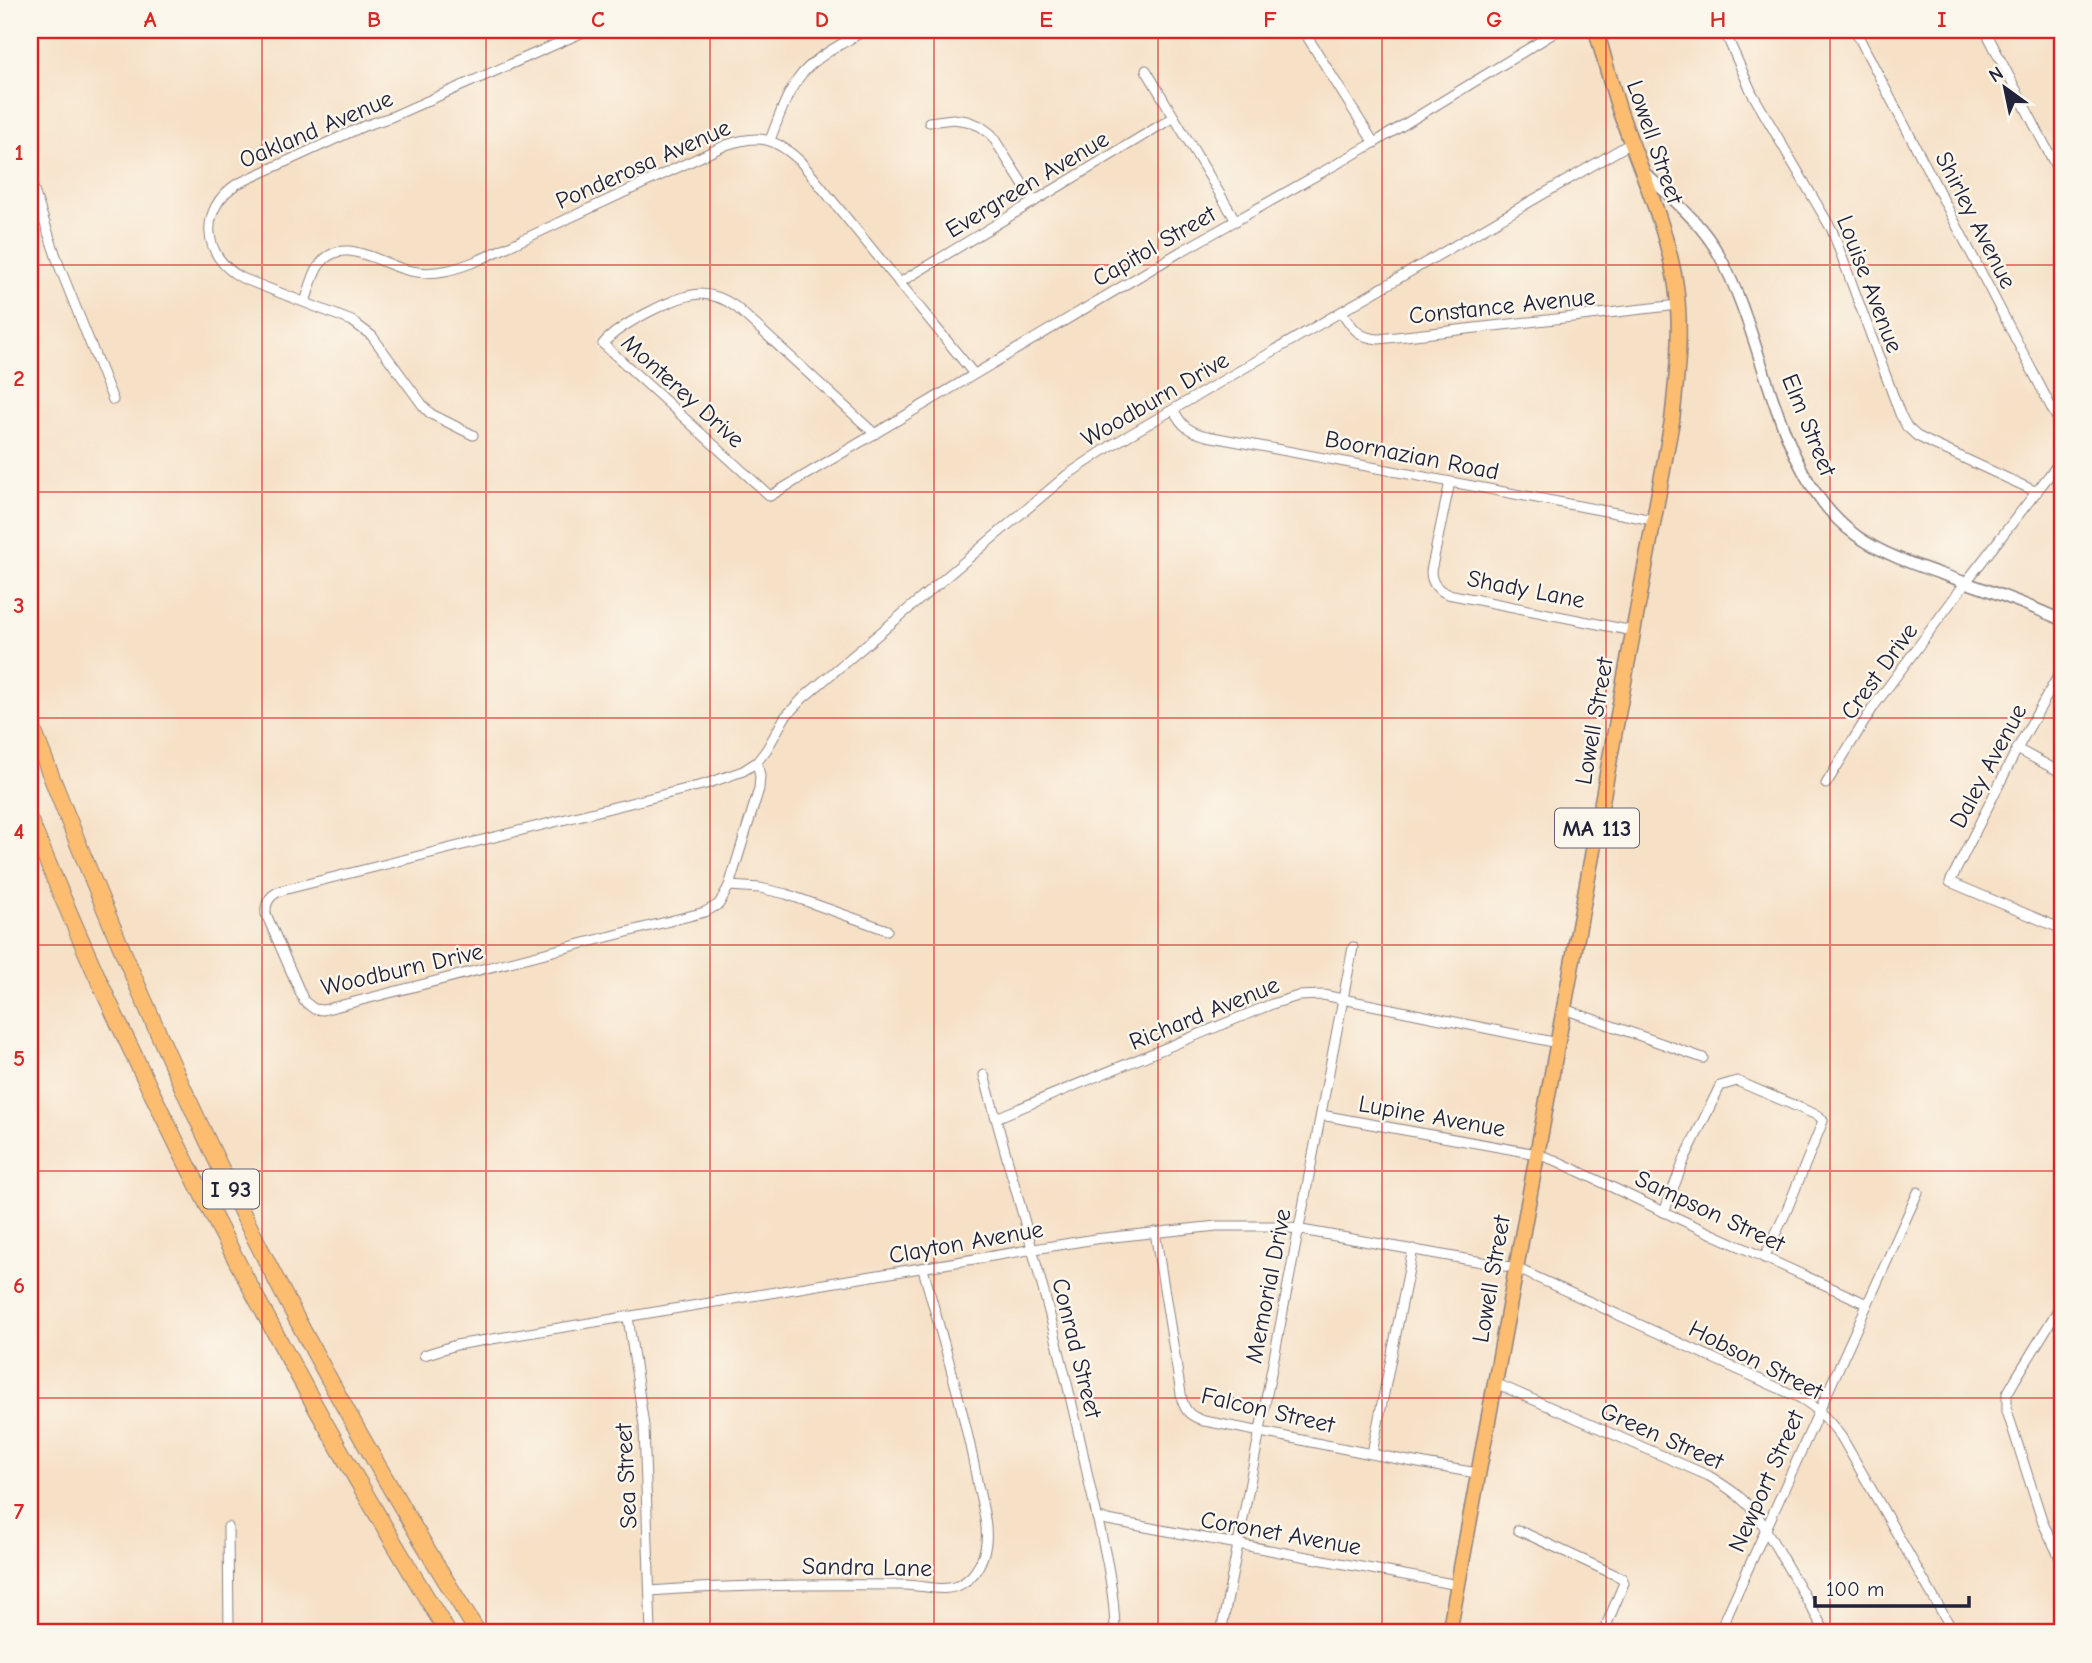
<svg xmlns="http://www.w3.org/2000/svg" width="2092" height="1663" viewBox="0 0 2092 1663" font-family="'Comic Neue',sans-serif">
  <rect width="100%" height="100%" fill="#fbf7ec"/>
  <filter id="ink" filterUnits="userSpaceOnUse"><feTurbulence type="fractalNoise" baseFrequency=".0143" numOctaves="2"/><feDisplacementMap in="SourceGraphic" scale="14" xChannelSelector="R" yChannelSelector="G"/><feConvolveMatrix kernelMatrix="1 2 1 2 8 2 1 2 1" color-interpolation-filters="sRGB"/></filter>
  <filter id="wash" filterUnits="userSpaceOnUse"><feTurbulence type="fractalNoise" baseFrequency=".00686" numOctaves="4" result="noise"/><feDisplacementMap in="SourceGraphic" scale="28" xChannelSelector="R" yChannelSelector="G"/><feGaussianBlur stdDeviation="1.57" result="paint"/><feColorMatrix in="noise" values="0 0 0 0 0 0 0 0 0 0 0 0 0 0 0 0 0 1.4 0 .05"/><feComposite in="paint" operator="in"/></filter>
  <g filter="url(#wash)">
    <rect width="100%" height="100%" fill="#f6e0c6"/>
  </g>
  <g filter="url(#ink)">
    <g fill="none" stroke-linecap="round" stroke-linejoin="round">
      <defs>
        <g id="minor">
          <polyline points="1303,30 1374,143"/>
          <polyline points="1724,30 1752,93 1832,230 1900,414 1907,427 1917,436 1933,444 2037,492"/>
          <polyline points="1855,30 2062,428"/>
          <polyline points="1985,30 2062,178"/>
          <polyline points="1146,70 1236,221"/>
          <polyline points="929,122 953,119 967,121 980,126 991,134 1034,202"/>
          <path d="M770 140C778 120 785 97 798 79 813 57 843 44 865 30"/>
          <polyline points="30,179 60,268 113,400"/>
          <polyline points="899,283 1174,117"/>
          <path d="M305 302C309 291 312 277 318 267 341 231 382 266 411 271 435 276 457 269 479 260L726 145C759 134 774 137 800 161L974 374"/>
          <path d="M1342 312C1352 328 1359 338 1379 339L1678 305"/>
          <path d="M1174 410C1181 426 1190 432 1207 436L1653 520"/>
          <path d="M875 434 736 307C725 299 713 294 700 294 676 295 617 326 603 344L770 496 1180 252 1374 143 1559 30"/>
          <path d="M473 435 431 414 424 407 372 336 352 321 242 278C202 257 198 209 237 184L364 126 391 117 588 30"/>
          <path d="M1450 482 1431 571C1431 583 1437 590 1448 594L1633 631"/>
          <polyline points="2062,669 2017,749 1950,882 2062,929"/>
          <polyline points="2017,749 2062,773"/>
          <path d="M757 762 760 776 759 789 729 886 719 904 705 912 323 1010 314 1009 304 1001 266 914C265 901 271 894 283 890L706 784 743 771 757 762 767 749 785 717 803 698 1067 475 1112 445 1631 143"/>
          <polyline points="1826,784 1874,706 1966,582 2062,459"/>
          <polyline points="729,886 760,888 786,894 887,930"/>
          <polyline points="1564,1009 1703,1058"/>
          <path d="M984 1075C1021 1210 1061 1344 1089 1482 1100 1531 1115 1583 1115 1633"/>
          <polyline points="1321,1115 1537,1154 1557,1161 1664,1212 1867,1304"/>
          <polyline points="996,1118 1272,1004 1298,996 1323,995 1558,1043"/>
          <polyline points="1664,1212 1685,1158 1720,1086 1737,1081 1819,1116 1823,1121 1786,1212 1764,1258"/>
          <path d="M1155 1232 1182 1400C1186 1413 1191 1416 1204 1421 1296 1438 1387 1459 1478 1473"/>
          <polyline points="2058,1310 2015,1380 2007,1394 2007,1411 2043,1523 2062,1562"/>
          <polyline points="628,1317 644,1426 651,1633"/>
          <path d="M424 1355 456 1345 1095 1239 1217 1226H1279L1516 1268 1800 1398C1818 1408 1830 1421 1842 1438L1954 1633"/>
          <path d="M1495 1383 1709 1476C1729 1488 1745 1499 1759 1518L1826 1633"/>
          <polyline points="1372,1453 1413,1249"/>
          <polyline points="1097,1518 1458,1585"/>
          <polyline points="228,1527 229,1633"/>
          <polyline points="1518,1530 1622,1578 1624,1583 1603,1633"/>
          <path d="M650 1591C735 1585 820 1584 905 1585 923 1585 947 1594 963 1583 976 1575 984 1559 986 1543 988 1525 982 1504 978 1486 965 1412 943 1341 923 1269"/>
          <polyline points="1221,1633 1353,947"/>
          <polyline points="1719,1633 1918,1192"/>
        </g>
        <path id="tertiary" d="M1645 173C1671 198 1701 222 1719 255 1766 338 1776 480 1857 536 1888 558 1928 569 1964 582 1997 593 2030 606 2062 620"/>
        <path id="primary" d="M1449 1633 1672 421C1677 376 1682 331 1676 286 1667 227 1640 169 1620 112 1611 85 1604 57 1596 30"/>
        <g id="motorway">
          <path d="M30 722C88 872 150 1021 219 1165 296 1326 384 1482 478 1633"/>
          <path d="M30 821C59 889 87 957 119 1024 217 1233 328 1437 448 1633"/>
        </g>
      </defs>
      <use href="#minor" stroke="#8c8180" stroke-width="11"/>
      <use href="#tertiary" stroke="#8c8180" stroke-width="13"/>
      <use href="#primary" stroke="#8c8180" stroke-width="17"/>
      <use href="#motorway" stroke="#8c8180" stroke-width="18"/>
      <use href="#minor" stroke="#fff" stroke-width="9"/>
      <use href="#tertiary" stroke="#fff" stroke-width="10"/>
      <use href="#primary" stroke="#fcbd6f" stroke-width="14"/>
      <use href="#motorway" stroke="#fcbd6f" stroke-width="16"/>
    </g>
  </g>
  <path fill="none" stroke="#d62828" stroke-width="2" stroke-opacity="0.55" d="M262 30V1633M486 30V1633M710 30V1633M934 30V1633M1158 30V1633M1382 30V1633M1606 30V1633M1830 30V1633M30 265H2062M30 492H2062M30 718H2062M30 945H2062M30 1171H2062M30 1398H2062"/>
  <g text-anchor="middle" stroke-width="5" stroke-linejoin="round" paint-order="stroke">
    <g fill="#fbf7ec" stroke="#636270" stroke-width="2">
      <rect x="1555" y="808.5" width="84" height="39" rx="5"/>
      <rect x="203" y="1169.5" width="56" height="39" rx="5"/>
    </g>
    <g font-size="23" font-weight="bold" fill="#22223b">
      <text x="1597" y="836">MA 113</text>
      <text x="231" y="1197">I 93</text>
    </g>
    <g font-size="24" fill="#22223b" stroke="#fbf7ec">
      <text transform="translate(316 129) rotate(-23)" y="8">Oakland Avenue</text>
      <text transform="translate(1655 142) rotate(71)" y="8">Lowell Street</text>
      <text transform="translate(643 164) rotate(-24)" y="8">Ponderosa Avenue</text>
      <text transform="translate(1027 184) rotate(-31)" y="8">Evergreen Avenue</text>
      <text transform="translate(1976 220) rotate(63)" y="8">Shirley Avenue</text>
      <text transform="translate(1154 246) rotate(-30)" y="8">Capitol Street</text>
      <text transform="translate(1870 284) rotate(69)" y="8">Louise Avenue</text>
      <text transform="translate(1502 306) rotate(-6)" y="8">Constance Avenue</text>
      <text transform="translate(683 391) rotate(42)" y="8">Monterey Drive</text>
      <text transform="translate(1155 399) rotate(-30)" y="8">Woodburn Drive</text>
      <text transform="translate(1809 425) rotate(68)" y="8">Elm Street</text>
      <text transform="translate(1412 455) rotate(11)" y="8">Boornazian Road</text>
      <text transform="translate(1526 589) rotate(11)" y="8">Shady Lane</text>
      <text transform="translate(1879 671) rotate(-54)" y="8">Crest Drive</text>
      <text transform="translate(1594 721) rotate(-80)" y="8">Lowell Street</text>
      <text transform="translate(1988 766) rotate(-62)" y="8">Daley Avenue</text>
      <text transform="translate(402 969) rotate(-13)" y="8">Woodburn Drive</text>
      <text transform="translate(1204 1013) rotate(-22)" y="8">Richard Avenue</text>
      <text transform="translate(1432 1116) rotate(10)" y="8">Lupine Avenue</text>
      <text transform="translate(1710 1211) rotate(25)" y="8">Sampson Street</text>
      <text transform="translate(966 1242) rotate(-10)" y="8">Clayton Avenue</text>
      <text transform="translate(1491 1279) rotate(-80)" y="8">Lowell Street</text>
      <text transform="translate(1268 1286) rotate(-79)" y="8">Memorial Drive</text>
      <text transform="translate(1077 1348) rotate(76)" y="8">Conrad Street</text>
      <text transform="translate(1756 1360) rotate(27)" y="8">Hobson Street</text>
      <text transform="translate(1268 1410) rotate(13)" y="8">Falcon Street</text>
      <text transform="translate(1662 1436) rotate(24)" y="8">Green Street</text>
      <text transform="translate(626 1476) rotate(-93)" y="8">Sea Street</text>
      <text transform="translate(1766 1481) rotate(-66)" y="8">Newport Street</text>
      <text transform="translate(1281 1533) rotate(10)" y="8">Coronet Avenue</text>
      <text transform="translate(867 1567) rotate(1)" y="8">Sandra Lane</text>
    </g>
  </g>
  <rect width="2092" height="1663" fill="none" stroke="#fbf7ec" stroke-width="77"/>
  <g transform="translate(2005 88) rotate(327)" stroke="#fbf7ec" stroke-width="5" paint-order="stroke">
  <path d="M0-5L12 26L0 18L-12 26Z" fill="#22223b"/>
  <text y="-10" font-size="19" font-weight="bold" text-anchor="middle" fill="#22223b">N</text>
  </g>
  <path d="M1815 1596v10h154v-10" fill="none" stroke="#22223b" stroke-width="3.5"/>
  <text x="1826" y="1596" font-size="21" fill="#22223b" stroke="#fbf7ec" stroke-width="5" paint-order="stroke">100 m</text>
  <rect x="38" y="38" width="2016" height="1586" fill="none" stroke="#d62828" stroke-width="2.5"/>
  <g font-size="23" text-anchor="middle" font-weight="bold" fill="#d62828">
    <text x="150" y="27">A</text>
    <text x="374" y="27">B</text>
    <text x="598" y="27">C</text>
    <text x="822" y="27">D</text>
    <text x="1046" y="27">E</text>
    <text x="1270" y="27">F</text>
    <text x="1494" y="27">G</text>
    <text x="1718" y="27">H</text>
    <text x="1942" y="27">I</text>
    <text x="19" y="160">1</text>
    <text x="19" y="386">2</text>
    <text x="19" y="613">3</text>
    <text x="19" y="839">4</text>
    <text x="19" y="1066">5</text>
    <text x="19" y="1293">6</text>
    <text x="19" y="1519">7</text>
  </g>
</svg>
